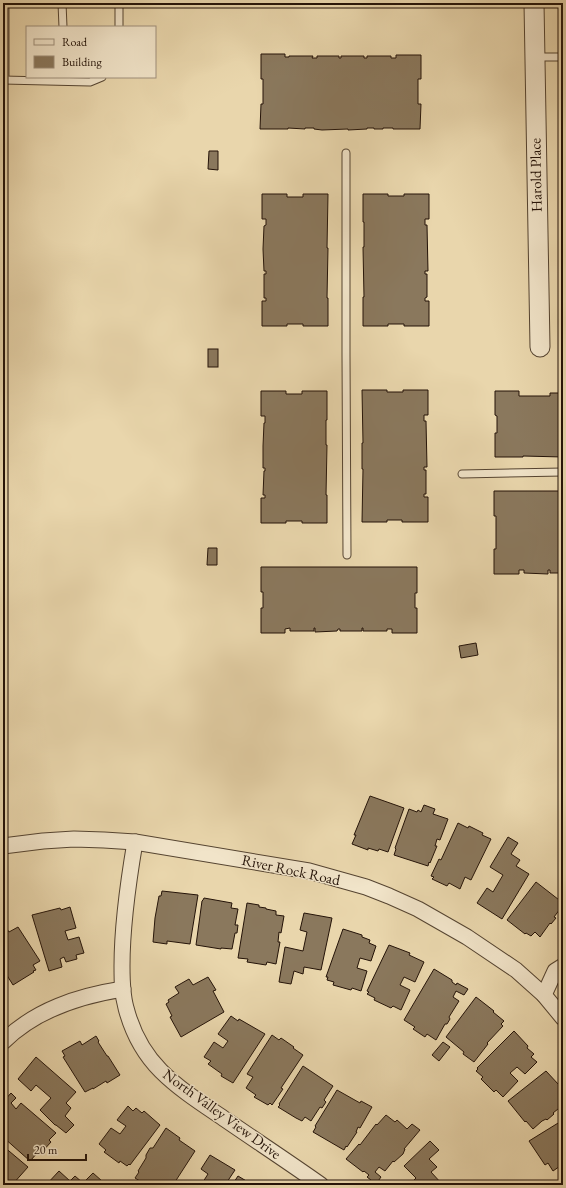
<svg xmlns="http://www.w3.org/2000/svg" width="566" height="1188" viewBox="0 0 566 1188" font-family="'EB Garamond',serif">
  <rect width="100%" height="100%" fill="#e9d6ac"/>
  <filter id="stains"><feTurbulence type="fractalNoise" baseFrequency=".005" numOctaves="4"/><feColorMatrix values="0 0 0 0 .2 0 0 0 0 .09 0 0 0 0 .02 0 0 0 .5 -.17"/></filter>
  <radialGradient id="worn" r=".72"><stop offset=".6" stop-color="#630" stop-opacity="0"/><stop offset="1" stop-color="#630" stop-opacity=".3"/></radialGradient>
  <g fill="#8a785d" stroke="#241308">
    <polygon points="261,54 285,54 285,57 289,57 289,56 313,56 312,58 317,58 317,56 339,56 339,58 341,58 341,56 364,56 364,58 367,58 367,56 391,56 391,58 396,58 396,55 421,55 421,79 418,79 418,104 421,104 420,129 393,129 393,128 383,128 383,129 374,129 374,128 367,128 367,129 348,130 348,129 322,130 314,129 314,128 305,128 305,129 288,128 288,129 260,129 261,104 263,104 263,79 261,79"/>
    <polygon points="209,151 218,151 218,170 208,169"/>
    <polygon points="262,194 287,194 287,197 303,197 303,194 328,194 327,248 328,248 327,298 328,298 328,326 303,326 303,324 287,324 287,326 262,326 262,301 266,301 266,298 264,298 264,274 266,274 266,271 264,271 263,249 264,226 266,225 266,219 262,219"/>
    <polygon points="363,194 388,194 388,196 404,196 404,194 429,194 429,219 425,219 425,225 427,225 428,271 425,271 425,274 427,274 427,297 425,298 425,301 429,301 429,326 404,326 404,324 388,324 388,326 363,326 363,297 364,297 363,247 364,247 364,222 363,222"/>
    <rect x="208" y="349" width="10" height="18"/>
    <polygon points="362,390 387,390 387,392 403,392 403,390 428,390 428,415 424,415 424,421 426,421 427,467 424,467 424,470 426,470 426,494 424,494 424,497 428,497 428,522 402,522 402,520 387,520 387,522 362,522 363,469 362,469 362,443 363,443"/>
    <polygon points="261,391 286,391 286,394 302,394 302,391 327,391 327,420 326,420 326,445 327,445 326,495 327,495 327,523 302,523 302,521 286,521 286,523 261,523 261,498 265,498 265,495 263,495 264,471 265,471 265,468 263,468 263,446 264,423 265,423 265,416 261,416"/>
    <polygon points="495,391 519,391 519,396 550,396 550,393 563,393 563,457 523,456 523,457 495,457 495,433 497,433 497,416 495,415"/>
    <polygon points="494,491 563,491 563,573 550,573 550,570 548,570 548,574 524,573 524,570 519,570 519,574 494,574 494,549 496,549 496,516 494,516"/>
    <polygon points="208,548 217,548 217,565 207,565"/>
    <polygon points="261,567 417,567 417,593 415,593 415,608 417,608 417,633 392,633 392,629 387,629 387,631 363,631 363,628 362,628 362,631 340,631 340,629 338,629 337,631 315,632 315,628 314,628 314,631 290,631 290,628 285,629 285,633 261,633 261,608 263,608 263,592 261,592"/>
    <polygon points="476,643 478,655 461,658 459,646"/>
    <polygon points="370,796 404,808 388,852 379,849 378,851 368,848 368,850 352,844 356,835 354,835"/>
    <polygon points="424,805 435,809 433,814 448,819 440,840 437,839 435,846 437,846 430,863 429,862 428,866 394,855 396,849 395,848 409,809 417,812 418,810 421,812"/>
    <polygon points="458,823 468,828 469,826 483,833 482,835 491,839 471,880 465,877 460,889 449,883 447,886 432,879 434,877 431,876 439,859 441,860"/>
    <polygon points="508,837 518,843 511,854 520,860 516,866 529,874 502,919 477,903 487,888 493,892 503,875 490,867"/>
    <polygon points="536,882 563,903 563,905 554,917 556,918 551,924 550,923 540,937 535,932 531,936 526,933 525,934 507,920"/>
    <polygon points="162,891 198,895 190,944 167,941 167,944 153,942 155,918 159,896 161,896"/>
    <polygon points="204,898 232,903 231,908 238,909 235,925 238,925 237,933 235,933 232,949 221,948 221,949 196,945 202,901 203,900"/>
    <polygon points="247,903 259,905 259,907 266,908 266,909 276,911 276,915 284,916 281,933 279,932 278,942 280,942 276,964 267,962 266,965 247,962 248,959 238,958"/>
    <polygon points="70,907 76,928 65,931 68,940 79,937 84,953 76,955 77,959 66,962 64,957 60,959 62,967 49,971 32,915 60,908 61,910"/>
    <polygon points="304,913 332,918 321,970 304,967 303,974 294,971 291,984 279,982 285,947 303,951 307,932 300,930"/>
    <polygon points="3,923 9,932 18,927 40,961 33,965 36,970 33,971 34,972 13,985 3,969"/>
    <polygon points="343,929 362,935 362,937 370,940 369,943 376,946 371,961 360,958 357,968 367,971 361,991 352,988 351,990 333,985 334,982 327,980 328,977 326,977"/>
    <polygon points="389,945 410,953 409,955 424,962 415,982 404,977 400,985 410,990 401,1010 393,1006 391,1008 374,1000 375,998 367,994 369,992 367,991"/>
    <polygon points="434,969 452,980 452,982 456,985 457,983 468,989 464,995 456,991 453,997 459,1001 449,1017 450,1019 447,1024 445,1024 436,1040 427,1034 425,1037 413,1029 415,1027 404,1020"/>
    <polygon points="208,977 216,990 213,991 224,1012 181,1037 170,1017 172,1016 166,1004 169,1002 168,1000 179,993 175,987 189,979 193,985"/>
    <polygon points="476,997 494,1011 493,1012 504,1021 501,1024 503,1026 487,1043 488,1044 474,1062 463,1054 464,1052 446,1037"/>
    <polygon points="231,1016 238,1021 239,1019 265,1034 233,1083 221,1076 222,1074 208,1064 211,1061 204,1057 214,1042 223,1048 228,1041 218,1034"/>
    <polygon points="514,1031 528,1046 527,1048 534,1054 531,1057 537,1062 525,1074 517,1067 510,1073 518,1081 503,1097 496,1090 494,1092 481,1079 483,1077 476,1071 478,1069 477,1068"/>
    <polygon points="272,1035 279,1040 281,1038 294,1047 293,1048 303,1055 281,1088 283,1089 272,1105 270,1103 268,1105 254,1097 256,1095 246,1088 253,1077 247,1074"/>
    <polygon points="96,1036 99,1041 98,1042 107,1056 108,1056 120,1075 107,1083 106,1081 93,1089 93,1088 85,1092 63,1057 65,1056 62,1051 80,1041 82,1045"/>
    <polygon points="443,1042 450,1047 439,1061 432,1055"/>
    <polygon points="36,1057 76,1092 66,1103 71,1108 65,1116 74,1125 66,1133 56,1125 55,1125 40,1110 51,1098 36,1085 31,1091 18,1079"/>
    <polygon points="303,1066 333,1086 324,1100 326,1102 322,1108 320,1107 311,1121 305,1117 302,1121 296,1118 278,1107 280,1105 279,1104"/>
    <polygon points="546,1071 559,1085 561,1084 563,1085 563,1105 553,1113 554,1114 547,1120 546,1119 542,1121 533,1129 526,1121 525,1122 508,1101"/>
    <polygon points="337,1090 360,1103 361,1101 372,1107 360,1128 358,1127 356,1132 357,1132 347,1147 346,1146 344,1150 313,1132 316,1127 315,1126"/>
    <polygon points="11,1093 16,1098 11,1103 16,1109 21,1103 56,1133 49,1140 51,1142 41,1153 39,1151 30,1161 3,1137 3,1105 5,1103 3,1102"/>
    <polygon points="128,1106 133,1111 136,1108 142,1113 144,1111 160,1125 130,1165 129,1164 127,1166 120,1161 119,1163 104,1152 106,1150 99,1144 111,1128 120,1134 126,1126 117,1120"/>
    <polygon points="386,1115 395,1122 397,1120 407,1129 412,1124 420,1130 404,1149 405,1149 403,1154 394,1162 393,1161 385,1171 379,1167 375,1172 381,1177 376,1184 367,1177 369,1175 364,1171 363,1172 346,1159 359,1144 360,1145 376,1124 377,1125"/>
    <polygon points="563,1120 563,1164 553,1171 548,1163 545,1165 529,1141"/>
    <polygon points="166,1128 180,1138 179,1140 195,1151 173,1185 146,1185 135,1178 139,1172 138,1171 146,1158 146,1155 150,1148 153,1148"/>
    <polygon points="430,1141 439,1150 429,1159 437,1167 431,1172 442,1184 441,1185 409,1185 416,1178 404,1166"/>
    <polygon points="3,1146 28,1167 12,1185 3,1185"/>
    <polygon points="210,1155 235,1170 225,1185 201,1185 208,1174 201,1169"/>
    <polygon points="59,1171 70,1181 75,1176 83,1183 93,1173 102,1181 98,1185 46,1185"/>
    <polygon points="238,1176 253,1185 232,1185"/>
  </g>
  <g fill="none" stroke-linecap="round" stroke-linejoin="round">
    <defs>
      <g id="service">
        <polyline points="5,3 5,80"/>
        <polyline points="62,3 63,27"/>
        <polyline points="119,27 119,3"/>
        <polyline points="535,57 563,57"/>
        <polyline points="3,80 90,82 102,77"/>
        <polyline points="346,153 346,355 347,555"/>
        <polyline points="462,474 563,472"/>
      </g>
      <g id="minor">
        <path d="M135 842C128 883 122 924 122 966 122 980 122 994 126 1008 132 1031 144 1054 161 1071 180 1090 204 1105 226 1120 258 1142 290 1163 321 1185"/>
        <polyline points="3,846 43,841 74,839 104,840 135,842 309,871 366,887 389,896 418,909 467,937 516,970 544,995 563,1018"/>
        <polyline points="544,995 555,971 563,966"/>
        <path d="M3 1042C35 1010 78 996 123 989"/>
      </g>
      <polyline id="tertiary" points="534,3 540,347"/>
    </defs>
    <use href="#service" stroke="#554431" stroke-width="9"/>
    <use href="#minor" stroke="#554431" stroke-width="17"/>
    <use href="#tertiary" stroke="#554431" stroke-width="21"/>
    <use href="#service" stroke="#f1e4c9" stroke-width="7"/>
    <use href="#minor" stroke="#f1e4c9" stroke-width="15"/>
    <use href="#tertiary" stroke="#f1e4c9" stroke-width="19"/>
  </g>
  <g text-anchor="middle" stroke-width="3" stroke-linejoin="round" paint-order="stroke">
    <g font-size="15" fill="#241308" stroke="#f1e4c9">
      <text transform="translate(536 175) rotate(-91)" y="5">Harold Place</text>
      <text transform="translate(291 870) rotate(12)" y="5">River Rock Road</text>
      <text transform="translate(222 1114) rotate(36)" y="5">North Valley View Drive</text>
    </g>
  </g>
  <rect width="566" height="1188" fill="none" stroke="#e9d6ac" stroke-width="16"/>
  <rect x="4" y="4" width="558" height="1180" fill="none" stroke="#241308" stroke-width="2"/>
  <rect x="8" y="8" width="550" height="1172" fill="none" stroke="#241308"/>
  <rect x="26" y="26" width="130" height="52" fill="#f1e4c9" stroke="#9f907c"/>
  <rect x="34" y="39" width="20" height="6" fill="#f1e4c9" stroke="#9f907c"/>
  <text x="62" y="46" font-size="12" fill="#241308">Road</text>
  <rect x="34" y="56" width="20" height="12" fill="#8a785d" stroke="#9f907c"/>
  <text x="62" y="66" font-size="12" fill="#241308">Building</text>
  <path d="M28 1154v6h58v-6" fill="none" stroke="#241308" stroke-width="2"/>
  <text x="34" y="1154" font-size="12" fill="#241308" stroke="#f1e4c9" stroke-width="3" paint-order="stroke">20 m</text>
  <rect width="100%" height="100%" filter="url(#stains)"/>
  <rect width="100%" height="100%" fill="url(#worn)"/>
</svg>
